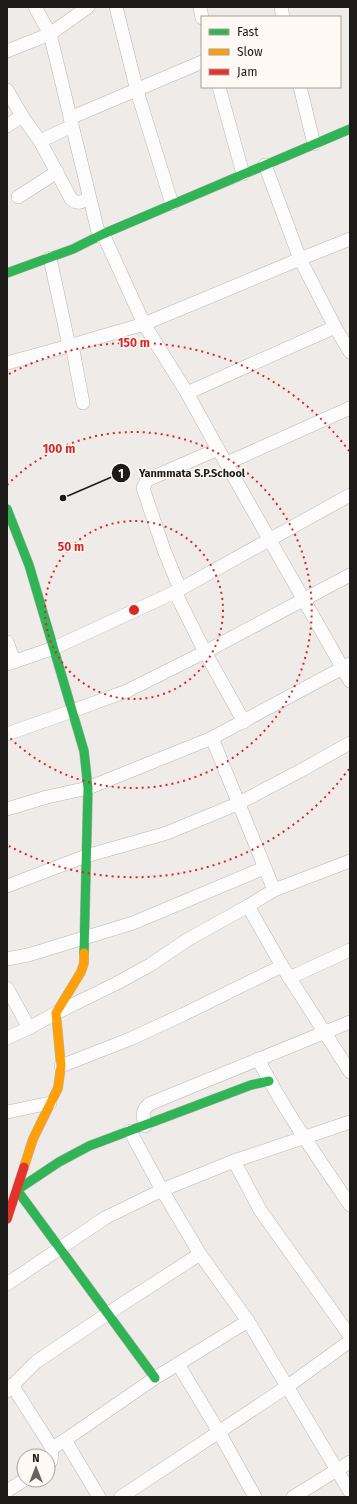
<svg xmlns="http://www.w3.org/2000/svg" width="357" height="1504" viewBox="0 0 357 1504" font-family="'Fira Sans',sans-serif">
  <rect width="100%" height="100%" fill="#eeebe9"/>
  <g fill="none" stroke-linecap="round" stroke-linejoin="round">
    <defs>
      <g id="street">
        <polyline points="35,7 50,34 88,7"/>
        <polyline points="116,7 137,91 172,204"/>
        <polyline points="200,7 202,18"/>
        <polyline points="281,7 283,17"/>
        <polyline points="7,51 50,34 99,236"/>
        <polyline points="219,87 243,174"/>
        <polyline points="300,87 314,144"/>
        <path d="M7 90 22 116 40 141 71 199C78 205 82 202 89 197"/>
        <polyline points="70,118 202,62"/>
        <polyline points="7,126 22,116"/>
        <polyline points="40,141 72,126"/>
        <polyline points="18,197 57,172"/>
        <polyline points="103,234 144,324 300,259 265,165"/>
        <polyline points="50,258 69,346 144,324 187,393 218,449 147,480 143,488 164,550 180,589"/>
        <polyline points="335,327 350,352"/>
        <polyline points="72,345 83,403"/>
        <polyline points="7,363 69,346"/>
        <polyline points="187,393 335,327 300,259 350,239"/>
        <polyline points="218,449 350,681"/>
        <polyline points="227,463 350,408"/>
        <polyline points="175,592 205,652 244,722"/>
        <polyline points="7,642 14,661"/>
        <polyline points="7,664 54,648 175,592 350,495"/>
        <polyline points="7,734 72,711 127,691 205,652 350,575"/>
        <polyline points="212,738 274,890"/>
        <polyline points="7,809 47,797 88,788 212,738 350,664"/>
        <polyline points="7,886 86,856 167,833 237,804 300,771 350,743"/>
        <polyline points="248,906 282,966 350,1072"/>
        <polyline points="7,959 28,955 133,923 264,868"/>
        <polyline points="289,978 350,950"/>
        <polyline points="7,988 29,1028"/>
        <polyline points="7,1038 29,1028 56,1013 117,983 150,965 187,940 248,906 274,890 350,861"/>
        <path d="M258 1059C284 1110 317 1157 350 1205"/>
        <polyline points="61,1066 130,1039 182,1015 282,966"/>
        <polyline points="7,1112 50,1103"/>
        <path d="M145 1126C143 1116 141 1112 149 1104L350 1022"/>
        <polyline points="130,1131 162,1190 200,1254 248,1321 350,1492"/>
        <polyline points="234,1161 260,1210 350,1336"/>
        <polyline points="7,1284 105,1218 162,1190 234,1161 350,1122"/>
        <polyline points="178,1364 219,1432 255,1497"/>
        <polyline points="12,1385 52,1448 51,1461 48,1464"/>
        <polyline points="7,1391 36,1362 107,1314 200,1254"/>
        <polyline points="65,1440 99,1497"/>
        <polyline points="52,1448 65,1440 155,1378 248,1321"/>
        <polyline points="7,1491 24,1480"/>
        <polyline points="121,1497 288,1386 350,1341"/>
        <polyline points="293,1497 350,1462"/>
      </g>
      <g id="fast">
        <polyline points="7,273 73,249 103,234 350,129"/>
        <polyline points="7,509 29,565 84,751 88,788 84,953"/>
        <polyline points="155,1378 17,1190 59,1162 89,1146 251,1085 269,1081"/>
      </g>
      <polyline id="slow" points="24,1167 33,1139 58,1088 61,1066 56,1013 81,972 84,963 84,953"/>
      <polyline id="jam" points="7,1219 24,1167"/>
    </defs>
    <use href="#street" stroke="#bbb8b6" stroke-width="14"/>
    <use href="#fast" stroke="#bbb8b6" stroke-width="10"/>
    <use href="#slow" stroke="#bbb8b6" stroke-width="10"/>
    <use href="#jam" stroke="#bbb8b6" stroke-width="10"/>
    <use href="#street" stroke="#fcfcfc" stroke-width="13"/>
    <use href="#fast" stroke="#30b455" stroke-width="9"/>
    <use href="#slow" stroke="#ff9f0a" stroke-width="9"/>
    <use href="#jam" stroke="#e5322d" stroke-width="9"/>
  </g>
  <g fill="none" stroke="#d62828" stroke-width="2" stroke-dasharray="2 4">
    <circle cx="134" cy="610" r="89"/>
    <path d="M7 485A178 178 0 1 1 7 735"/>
    <path d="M349 769A267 267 0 0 1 9 846M9 374A267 267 0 0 1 349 451"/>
  </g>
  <circle cx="134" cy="610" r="6" fill="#d62828" stroke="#fef9f4" stroke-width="2"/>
  <g font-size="12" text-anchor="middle" font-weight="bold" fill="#d62828" stroke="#fef9f4" stroke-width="3" stroke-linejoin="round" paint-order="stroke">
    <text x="134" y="347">150 m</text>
    <text x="59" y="453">100 m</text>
    <text x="71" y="551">50 m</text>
  </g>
  <path fill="none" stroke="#1d1b19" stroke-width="1.5" d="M63 498L121 473"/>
  <g fill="#1d1b19" stroke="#fef9f4" stroke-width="1.5">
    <circle cx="63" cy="498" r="4"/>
    <circle cx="121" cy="473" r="10"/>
  </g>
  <g font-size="12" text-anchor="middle" font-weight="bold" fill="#fff">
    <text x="121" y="478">1</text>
  </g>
  <g font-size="11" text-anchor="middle" font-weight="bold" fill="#1d1b19" stroke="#fef9f4" stroke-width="3" stroke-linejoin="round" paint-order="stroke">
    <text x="192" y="477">Yanmmata S.P.School</text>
  </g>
  <rect width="357" height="1504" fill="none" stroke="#1d1b19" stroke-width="16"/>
  <rect x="201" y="16" width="140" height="72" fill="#fef9f4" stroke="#a4a09c"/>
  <rect x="209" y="29" width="20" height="6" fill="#30b455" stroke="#a4a09c"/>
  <text x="237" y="36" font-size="12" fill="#1d1b19">Fast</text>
  <rect x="209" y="49" width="20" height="6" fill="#ff9f0a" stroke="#a4a09c"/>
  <text x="237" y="56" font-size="12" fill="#1d1b19">Slow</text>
  <rect x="209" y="69" width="20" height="6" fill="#e5322d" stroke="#a4a09c"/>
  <text x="237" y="76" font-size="12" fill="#1d1b19">Jam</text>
  <g transform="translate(36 1468)"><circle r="19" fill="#fef9f4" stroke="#a4a09c"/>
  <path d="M0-3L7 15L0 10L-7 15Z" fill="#666462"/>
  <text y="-6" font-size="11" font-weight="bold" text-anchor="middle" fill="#1d1b19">N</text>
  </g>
</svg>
